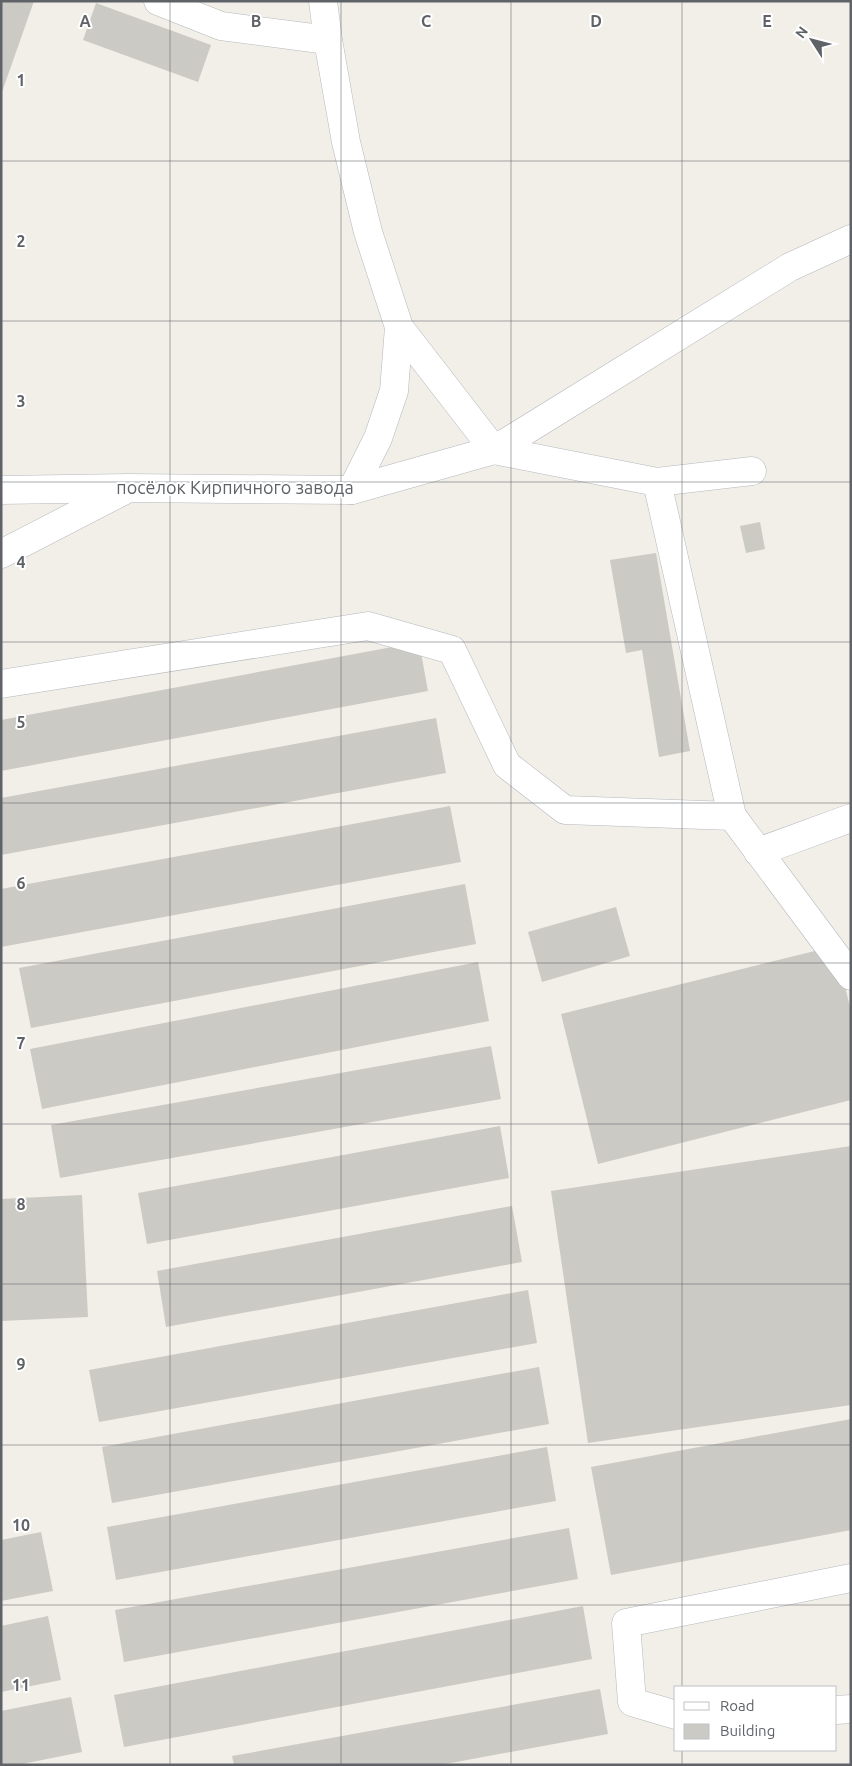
<svg xmlns="http://www.w3.org/2000/svg" width="852" height="1766" viewBox="0 0 852 1766" font-family="Ubuntu,sans-serif">
  <rect width="100%" height="100%" fill="#f1efe8"/>
  <g fill="#cccac5">
    <polygon points="1,1 34,1 2,92 1,92"/>
    <polygon points="96,3 211,45 198,82 83,40"/>
    <polygon points="760,522 765,549 746,553 740,526"/>
    <polygon points="656,553 690,751 659,757 642,650 626,653 610,560"/>
    <polygon points="419,642 428,691 1,771 1,720"/>
    <polygon points="436,718 446,773 1,855 1,798"/>
    <polygon points="450,806 461,862 1,947 1,889"/>
    <polygon points="465,884 476,944 31,1028 19,968"/>
    <polygon points="616,907 630,956 542,982 528,932"/>
    <polygon points="835,946 851,1011 851,1100 598,1164 561,1014"/>
    <polygon points="478,962 489,1021 42,1109 30,1049"/>
    <polygon points="491,1046 501,1099 60,1178 51,1125"/>
    <polygon points="500,1126 509,1178 147,1244 138,1193"/>
    <polygon points="851,1146 851,1405 588,1443 551,1191"/>
    <polygon points="82,1195 88,1317 1,1321 1,1199"/>
    <polygon points="512,1206 522,1262 166,1327 157,1271"/>
    <polygon points="528,1290 537,1343 99,1422 89,1370"/>
    <polygon points="539,1367 549,1424 112,1503 102,1447"/>
    <polygon points="851,1419 851,1530 611,1575 591,1467"/>
    <polygon points="547,1447 556,1501 116,1580 107,1527"/>
    <polygon points="569,1528 578,1579 124,1662 115,1610"/>
    <polygon points="41,1532 53,1591 1,1601 1,1540"/>
    <polygon points="583,1606 592,1659 124,1747 114,1695"/>
    <polygon points="48,1616 61,1680 1,1692 1,1626"/>
    <polygon points="600,1689 608,1734 440,1765 234,1765 232,1756"/>
    <polygon points="71,1697 82,1752 17,1765 1,1765 1,1711"/>
  </g>
  <g fill="none" stroke-linecap="round" stroke-linejoin="round">
    <defs>
      <g id="minor">
        <polyline points="158,1 221,26 328,40"/>
        <polyline points="323,1 328,40 346,142 368,232 399,327 494,450 657,482 752,471"/>
        <polyline points="657,482 732,816 851,976"/>
        <polyline points="1,490 128,488 352,490 494,450 790,267 851,239"/>
        <polyline points="352,490 378,438 394,391 399,327"/>
        <polyline points="1,554 123,491"/>
        <polyline points="1,684 368,626 452,650 507,765 565,810 732,816"/>
        <polyline points="758,852 851,818"/>
        <polyline points="836,1710 851,1709"/>
        <polyline points="676,1715 632,1702 626,1623 851,1578"/>
      </g>
    </defs>
    <use href="#minor" stroke="#b5b8bc" stroke-width="29"/>
    <use href="#minor" stroke="#fff" stroke-width="28"/>
  </g>
  <path fill="none" stroke="#5f6368" stroke-width="1" stroke-opacity="0.55" d="M170 1V1765M341 1V1765M511 1V1765M682 1V1687M1 161H851M1 321H851M1 482H851M1 642H851M1 803H851M1 963H851M1 1124H851M1 1284H851M1 1445H851M1 1605H851M682 1750V1765"/>
  <g text-anchor="middle" stroke-width="4" stroke-linejoin="round" paint-order="stroke">
    <g font-size="18" fill="#5f6368" stroke="#fff">
      <text x="235" y="494">посёлок Кирпичного завода</text>
    </g>
  </g>
  <g font-size="16" text-anchor="middle" font-weight="bold" fill="#5f6368" stroke="#fff" stroke-width="4" stroke-linejoin="round" paint-order="stroke">
    <text x="85" y="27">A</text>
    <text x="256" y="27">B</text>
    <text x="426" y="27">C</text>
    <text x="596" y="27">D</text>
    <text x="767" y="27">E</text>
    <text x="21" y="86">1</text>
    <text x="21" y="247">2</text>
    <text x="21" y="407">3</text>
    <text x="21" y="568">4</text>
    <text x="21" y="728">5</text>
    <text x="21" y="889">6</text>
    <text x="21" y="1049">7</text>
    <text x="21" y="1210">8</text>
    <text x="21" y="1370">9</text>
    <text x="21" y="1531">10</text>
    <text x="21" y="1691">11</text>
  </g>
  <rect width="852" height="1766" fill="none" stroke="#5f6368" stroke-width="5"/>
  <rect x="674" y="1686" width="162" height="65" fill="#ffffff" stroke="#bfc1c3"/>
  <rect x="684" y="1702" width="25" height="8" fill="#ffffff" stroke="#bfc1c3"/>
  <text x="720" y="1711" font-size="15" fill="#5f6368">Road</text>
  <rect x="684" y="1724" width="25" height="15" fill="#cccac5" stroke="#bfc1c3"/>
  <text x="720" y="1736" font-size="15" fill="#5f6368">Building</text>
  <g transform="translate(812 40) rotate(306)" stroke="#ffffff" stroke-width="4" paint-order="stroke">
  <path d="M0-4L9 19L0 12L-9 19Z" fill="#5f6368"/>
  <text y="-8" font-size="14" font-weight="bold" text-anchor="middle" fill="#5f6368">N</text>
  </g>
</svg>
